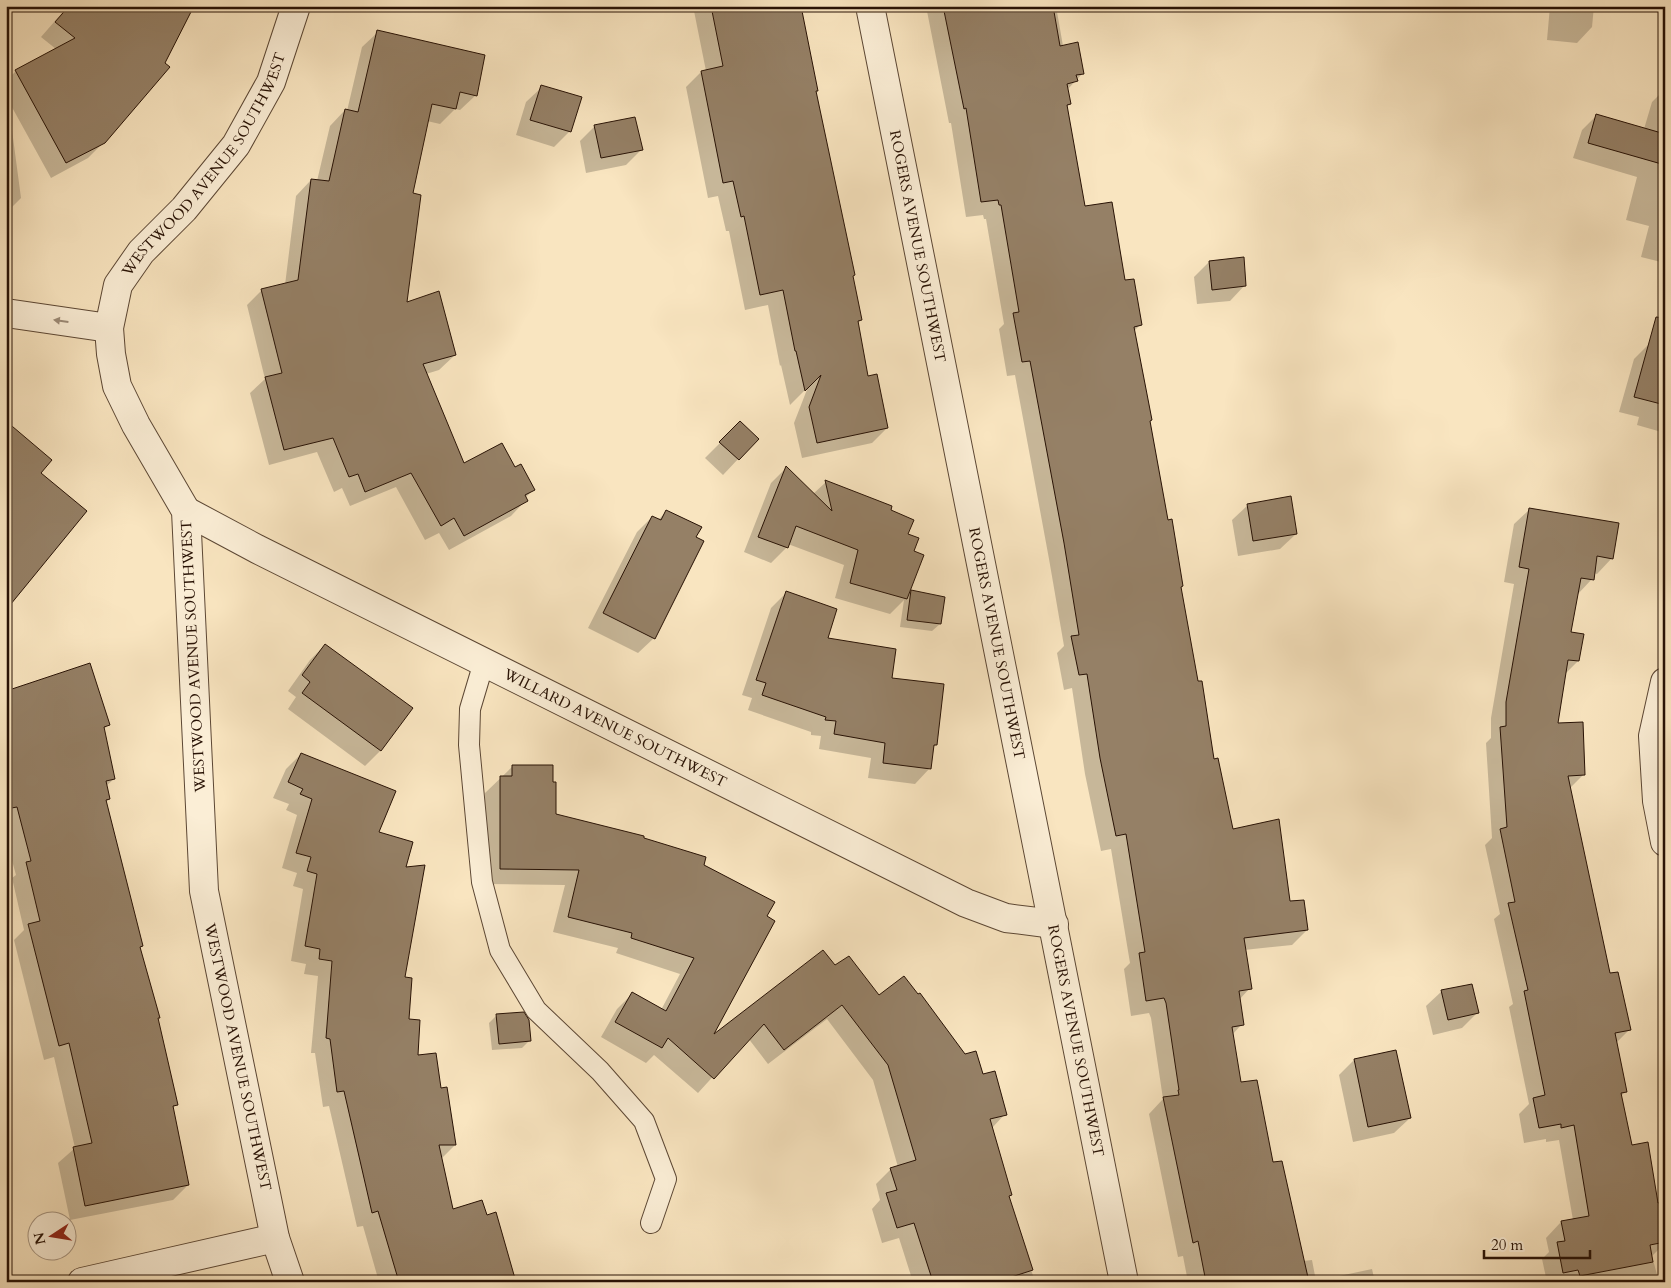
<svg xmlns="http://www.w3.org/2000/svg" width="1671" height="1288" viewBox="0 0 1671 1288" font-family="Cardo,serif">
  <rect width="100%" height="100%" fill="#f9e5c0"/>
  <filter id="stains"><feTurbulence type="fractalNoise" baseFrequency=".004" numOctaves="4"/><feColorMatrix values="0 0 0 0 .2 0 0 0 0 .09 0 0 0 0 .02 0 0 0 .5 -.17"/></filter>
  <radialGradient id="worn" r=".72"><stop offset=".6" stop-color="#630" stop-opacity="0"/><stop offset="1" stop-color="#630" stop-opacity=".3"/></radialGradient>
  <g fill="#0003">
    <polygon points="68,6 192,6 104,142 88,158 51,178 8,100 21,198 6,213 6,81 16,71 56,49 41,37"/>
    <polygon points="693,6 800,6 815,92 861,320 857,324 867,377 887,428 872,443 802,458 794,423 808,387 790,405 781,365 780,366 768,305 745,310 729,231 726,231 718,196 708,198 686,87 701,72 706,71"/>
    <polygon points="926,6 1056,6 1063,46 1083,73 1067,90 1070,104 1066,107 1084,208 1124,282 1140,325 1134,331 1179,588 1213,760 1232,830 1289,903 1307,930 1292,945 1244,950 1250,988 1239,1000 1242,1024 1232,1035 1240,1084 1272,1164 1303,1261 1312,1260 1316,1281 1372,1269 1375,1282 1188,1282 1183,1256 1178,1257 1149,1114 1163,1099 1151,1018 1149,1013 1131,1016 1124,969 1130,963 1111,849 1101,851 1085,774 1072,688 1064,690 1057,653 1064,646 1049,559 1015,375 1007,376 999,329 1004,324 986,219 984,219 983,215 966,217 951,123 949,123"/>
    <polygon points="1550,6 1594,6 1592,27 1577,43 1547,40"/>
    <polygon points="378,32 476,95 460,110 455,109 440,124 427,121 411,194 405,303 455,355 439,370 426,374 463,465 515,469 534,489 525,498 526,500 511,516 449,550 439,533 425,540 396,487 350,506 342,488 334,492 317,452 269,465 250,393 265,379 247,305 262,290 285,285 296,196 311,180 317,181 330,126 345,110 347,111 362,47"/>
    <polygon points="542,87 580,98 569,132 554,147 516,135 526,102"/>
    <polygon points="1665,89 1665,263 1641,257 1649,226 1626,220 1637,177 1573,158 1582,130 1597,115 1644,129 1652,102"/>
    <polygon points="595,126 641,150 626,165 586,173 580,141"/>
    <polygon points="1209,262 1245,285 1230,301 1197,304 1194,277"/>
    <polygon points="1658,335 1665,337 1665,433 1637,425 1639,417 1619,412 1634,359"/>
    <polygon points="740,423 757,439 723,475 705,458"/>
    <polygon points="786,468 813,494 826,482 889,510 907,535 913,551 907,596 911,591 940,624 932,631 900,627 904,600 890,614 835,598 844,565 788,544 786,548 771,563 744,552 771,483"/>
    <polygon points="1248,505 1296,534 1280,549 1238,556 1232,520"/>
    <polygon points="1530,509 1612,558 1597,574 1593,573 1592,579 1577,595 1570,633 1578,661 1564,675 1556,725 1584,774 1569,789 1610,975 1629,1030 1616,1043 1626,1091 1620,1097 1631,1146 1665,1224 1665,1243 1652,1256 1659,1282 1547,1282 1542,1259 1549,1252 1546,1238 1561,1222 1573,1220 1559,1140 1546,1142 1546,1139 1524,1143 1519,1114 1529,1104 1509,1007 1513,1004 1494,919 1500,914 1485,845 1492,838 1486,743 1491,738 1491,718 1514,584 1504,582 1514,524"/>
    <polygon points="667,511 695,538 654,638 638,653 588,628 637,532 652,517 658,520"/>
    <polygon points="786,593 826,638 890,679 936,745 932,748 930,768 915,784 868,778 871,758 819,749 821,736 811,735 811,732 748,710 752,698 742,695 771,608"/>
    <polygon points="325,645 411,708 380,751 365,766 288,709 296,697 288,691 310,660"/>
    <polygon points="6,692 109,724 103,730 114,779 106,786 109,799 106,802 176,1105 172,1109 188,1185 173,1200 70,1220 58,1163 75,1148 54,1057 44,1060 14,940 24,930 12,878 16,875 6,839"/>
    <polygon points="301,754 377,833 404,869 404,978 407,1020 417,1057 440,1089 455,1145 441,1159 453,1210 486,1216 514,1280 527,1276 529,1282 379,1282 363,1226 357,1227 329,1106 323,1107 315,1053 311,1053 318,976 304,974 306,964 291,961 303,889 293,886 297,873 282,868 297,815 286,810 289,804 273,798 286,769"/>
    <polygon points="513,766 555,815 642,839 702,865 710,1038 835,967 965,1056 982,1076 1005,1114 992,1128 1011,1195 1008,1197 1035,1282 913,1282 899,1238 882,1243 872,1209 880,1200 876,1184 891,1169 898,1167 873,1080 827,1019 768,1064 748,1038 698,1093 654,1055 646,1063 601,1037 617,1009 632,994 661,1010 680,974 616,953 618,948 553,932 565,885 485,884 485,793"/>
    <polygon points="1442,991 1477,1013 1462,1028 1433,1035 1426,1006"/>
    <polygon points="496,1016 530,1040 522,1048 492,1050 489,1023"/>
    <polygon points="1354,1060 1410,1118 1394,1133 1353,1142 1339,1075"/>
  </g>
  <g fill="#958066" stroke="#281205">
    <polygon points="69,6 194,6 165,63 170,67 105,143 66,163 15,70 75,38 55,22"/>
    <polygon points="711,6 801,6 818,91 816,91 855,275 853,276 862,320 858,321 868,376 877,374 888,428 817,443 809,407 821,375 805,391 796,351 795,351 783,290 760,295 744,216 741,217 733,181 723,183 701,71 723,66"/>
    <polygon points="943,6 1053,6 1060,46 1078,42 1084,74 1076,75 1078,81 1067,84 1071,104 1067,105 1085,206 1112,202 1125,280 1134,279 1142,325 1134,327 1152,420 1150,421 1168,520 1172,519 1183,586 1181,587 1198,681 1202,681 1214,759 1218,758 1233,829 1279,819 1290,901 1304,900 1308,930 1244,938 1252,989 1239,991 1244,1025 1232,1027 1241,1082 1257,1080 1273,1162 1282,1161 1309,1282 1206,1282 1198,1241 1193,1243 1163,1097 1179,1095 1178,1090 1179,1090 1166,1003 1164,998 1146,1001 1139,953 1145,952 1126,834 1116,836 1100,758 1087,674 1079,675 1071,636 1079,635 1064,543 1030,361 1022,362 1013,313 1019,312 1001,205 999,205 998,200 981,202 966,108 964,109"/>
    <polygon points="377,30 485,55 477,96 460,92 456,109 432,104 413,193 421,195 407,302 439,291 456,355 423,364 464,463 502,443 515,467 521,464 535,490 525,495 528,501 464,536 454,518 441,526 411,473 365,492 358,474 349,477 333,438 284,450 265,377 282,373 261,289 298,280 311,179 329,181 345,109 358,112"/>
    <polygon points="541,85 582,97 571,132 530,120"/>
    <polygon points="1596,114 1665,134 1665,165 1588,143"/>
    <polygon points="635,117 643,150 601,158 594,125"/>
    <polygon points="1244,257 1246,286 1212,290 1209,261"/>
    <polygon points="1656,317 1665,318 1665,405 1634,397"/>
    <polygon points="6,421 52,460 41,473 87,511 6,610"/>
    <polygon points="740,421 759,439 739,460 719,442"/>
    <polygon points="786,466 832,511 825,480 892,506 891,510 914,520 908,534 919,538 914,551 924,555 907,599 850,583 858,550 796,526 788,548 758,537"/>
    <polygon points="1291,496 1297,534 1253,541 1247,504"/>
    <polygon points="1529,508 1619,523 1613,559 1597,556 1594,580 1581,578 1571,632 1584,634 1579,661 1568,660 1558,723 1583,722 1585,775 1568,776 1610,973 1618,972 1631,1030 1615,1033 1627,1092 1621,1093 1632,1145 1648,1142 1658,1203 1662,1202 1665,1217 1665,1242 1650,1245 1653,1262 1580,1276 1578,1270 1563,1273 1557,1242 1565,1241 1561,1221 1589,1216 1574,1125 1561,1128 1561,1124 1539,1128 1533,1098 1545,1095 1524,991 1528,990 1508,903 1515,902 1500,829 1507,827 1500,727 1506,726 1506,702 1529,569 1519,567"/>
    <polygon points="666,510 702,527 696,537 704,541 655,639 603,613 652,516 661,520"/>
    <polygon points="911,590 945,597 941,624 907,620"/>
    <polygon points="786,591 837,609 828,638 896,649 892,678 944,684 937,745 934,745 931,769 883,763 885,743 834,734 836,721 825,720 826,717 762,695 766,683 756,680"/>
    <polygon points="325,644 413,708 381,751 302,693 310,682 302,675"/>
    <polygon points="90,663 110,725 104,727 115,779 106,781 110,799 106,800 143,946 140,947 160,1018 158,1018 178,1105 173,1106 189,1185 85,1206 73,1147 92,1143 69,1043 59,1046 28,924 40,921 26,862 31,861 17,807 6,809 6,691"/>
    <polygon points="301,753 396,791 379,832 413,842 406,867 425,865 405,977 412,978 409,1019 420,1020 418,1055 436,1053 441,1088 447,1087 456,1145 439,1145 453,1209 482,1200 487,1215 496,1212 516,1282 399,1282 378,1211 372,1213 344,1091 337,1092 330,1039 326,1038 332,961 319,959 320,949 305,946 317,874 307,871 311,857 296,853 312,799 300,794 303,789 288,782"/>
    <polygon points="512,765 553,765 553,782 556,782 556,814 644,836 644,838 706,857 704,865 775,902 767,916 775,921 714,1034 823,950 835,965 849,956 879,995 904,976 918,994 920,993 965,1054 976,1051 983,1074 995,1071 1007,1115 990,1119 1012,1195 1009,1196 1033,1270 996,1282 933,1282 914,1223 897,1228 886,1193 897,1190 890,1168 916,1160 888,1065 842,1005 784,1050 764,1024 714,1079 668,1038 662,1048 615,1022 632,992 666,1011 694,958 631,938 632,933 568,917 579,870 500,869 500,776 512,776"/>
    <polygon points="1472,984 1479,1013 1448,1020 1441,990"/>
    <polygon points="524,1012 529,1020 531,1041 499,1044 496,1014"/>
    <polygon points="1396,1050 1411,1118 1368,1127 1354,1059"/>
  </g>
  <g fill="none" stroke-linecap="round" stroke-linejoin="round">
    <defs>
      <polyline id="lane" points="484,662 470,709 469,745 482,882 500,950 536,1010 600,1071 644,1121 666,1179 651,1223"/>
      <g id="street">
        <path id="s1" d="M870 6 1124 1282"/>
        <polyline points="6,313 109,328"/>
        <path id="s2" d="M186 511 257 549 966 903 1006 918 1054 924"/>
        <polyline points="1665,682 1653,736 1657,801 1665,842"/>
        <polyline points="82,1282 275,1238"/>
        <path id="s3" d="M290 1282 275 1238 204 891 186 511 136 425 117 386 111 354 109 328 118 285 141 252 184 209 236 145 271 82 296 6"/>
      </g>
    </defs>
    <use href="#lane" stroke="#5c4734" stroke-width="22"/>
    <use href="#street" stroke="#5c4734" stroke-width="30"/>
    <use href="#lane" stroke="#fbeed6" stroke-width="20"/>
    <use href="#street" stroke="#fbeed6" stroke-width="28"/>
  </g>
  <defs><path id="oneway-solid" d="M-6-.8H1V-3.2L6.5 0L1 3.2V.8H-6Z" transform="scale(1.25)"/></defs>
  <use fill="#9c8b78" href="#oneway-solid" transform="translate(61 321) rotate(-172)"/>
  <g text-anchor="middle" stroke-width="5" stroke-linejoin="round" paint-order="stroke">
    <g font-size="15" fill="#281205" stroke="#fbeed6">
      <text dy="5" stroke="none"><textPath href="#s3" startOffset="1176">WESTWOOD AVENUE SOUTHWEST</textPath></text>
      <text dy="5" stroke="none"><textPath href="#s1" startOffset="245">ROGERS AVENUE SOUTHWEST</textPath></text>
      <text dy="5" stroke="none"><textPath href="#s1" startOffset="650">ROGERS AVENUE SOUTHWEST</textPath></text>
      <text transform="translate(193 656) rotate(-93)" y="5">WESTWOOD AVENUE SOUTHWEST</text>
      <text dy="5" stroke="none"><textPath href="#s2" startOffset="481">WILLARD AVENUE SOUTHWEST</textPath></text>
      <text dy="5" stroke="none"><textPath href="#s1" startOffset="1055">ROGERS AVENUE SOUTHWEST</textPath></text>
      <text transform="translate(238 1057) rotate(78)" y="5">WESTWOOD AVENUE SOUTHWEST</text>
    </g>
  </g>
  <rect width="1671" height="1288" fill="none" stroke="#f9e5c0" stroke-width="25"/>
  <rect x="8" y="8" width="1656" height="1273" fill="none" stroke="#281205" stroke-width="2.5"/>
  <rect x="12" y="12" width="1646" height="1263" fill="none" stroke="#281205"/>
  <g transform="translate(52 1236) rotate(258)"><circle r="24" fill="#fbeed6" stroke="#a79682"/>
  <path d="M0-4L9 19L0 12L-9 19Z" fill="#8f2418"/>
  <text y="-8" font-size="14" font-weight="bold" text-anchor="middle" fill="#281205">N</text>
  </g>
  <path d="M1484 1250v8h106v-8" fill="none" stroke="#281205" stroke-width="2.5"/>
  <text x="1491" y="1250" font-size="15" fill="#281205" stroke="#fbeed6" stroke-width="4" paint-order="stroke">20 m</text>
  <rect width="100%" height="100%" filter="url(#stains)"/>
  <rect width="100%" height="100%" fill="url(#worn)"/>
</svg>
